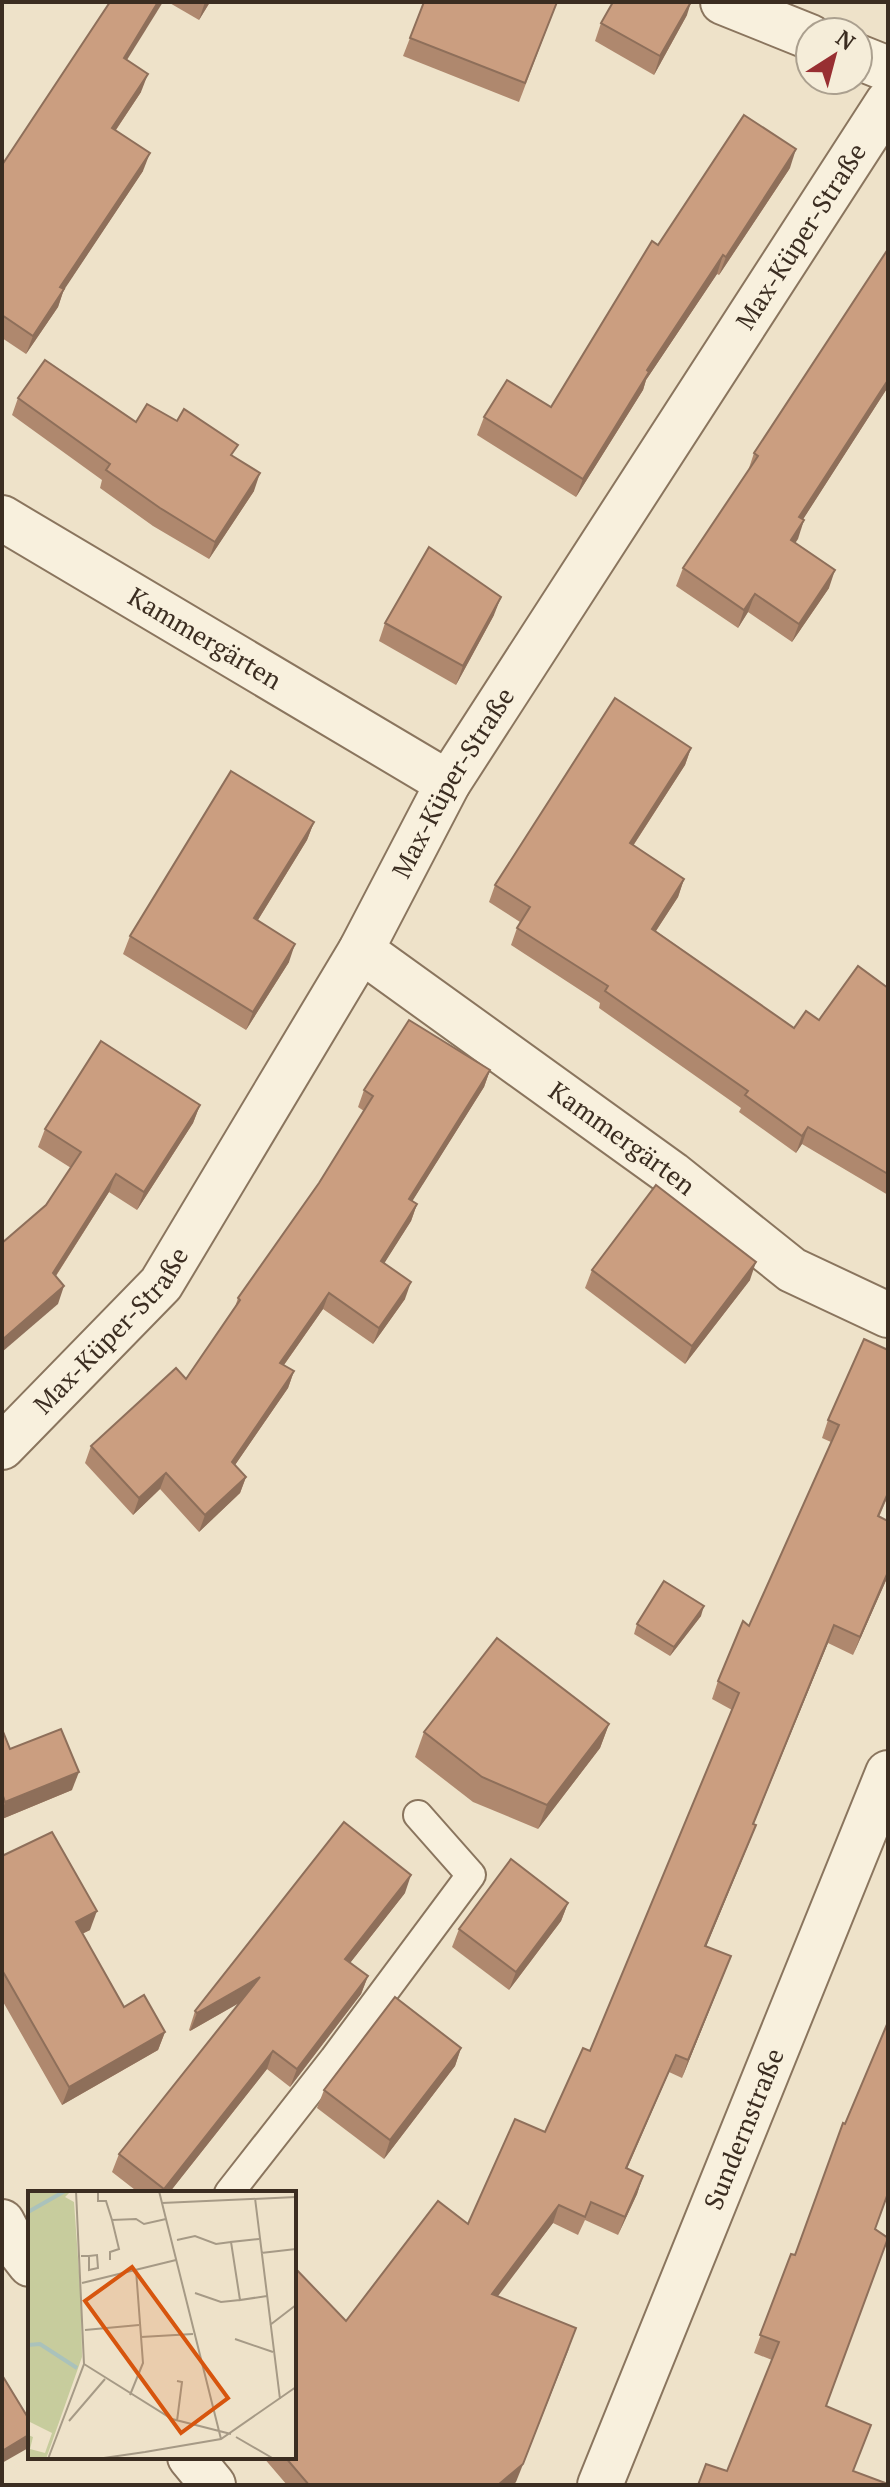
<svg xmlns="http://www.w3.org/2000/svg" width="890" height="2487" viewBox="0 0 890 2487" font-family="'PT Serif',serif">
  <rect width="100%" height="100%" fill="#eee2c9"/>
  <g fill="none" stroke-linecap="round" stroke-linejoin="round">
    <defs>
      <polyline id="lane" points="229,2193 334,2059 471,1875 418,1815"/>
      <g id="street">
        <polyline points="723,2 810,37"/>
        <polyline points="858,57 888,69"/>
        <path id="s1" d="M2 518 448 783"/>
        <path id="s2" d="M361 950 672 1174 792 1270 888 1315"/>
        <path id="s3" d="M2 1447 161 1284 361 950 448 783 888 102"/>
        <polyline points="2,2222 12,2241 30,2264"/>
        <polyline points="190,2457 213,2485"/>
        <path id="s4" d="M600 2485 888 1773"/>
      </g>
    </defs>
    <use href="#lane" stroke="#8a755e" stroke-width="32"/>
    <use href="#street" stroke="#8a755e" stroke-width="48"/>
    <use href="#lane" stroke="#f8f0dd" stroke-width="28"/>
    <use href="#street" stroke="#f8f0dd" stroke-width="44"/>
  </g>
  <g fill="#af886e">
    <polygon points="168,2 210,2 199,20"/>
    <polygon points="424,2 557,2 519,102 403,56"/>
    <polygon points="687,15 654,75 595,41 601,23"/>
    <polygon points="127,60 141,92 116,130 143,171 64,289 58,307 26,354 2,338 2,165"/>
    <polygon points="790,168 719,275 717,274 646,380 643,390 576,497 477,435 484,417 551,407 658,245"/>
    <polygon points="888,387 803,519 804,520 795,543 829,588 792,642 748,612 738,628 676,586 683,568 748,471 754,453"/>
    <polygon points="18,398 136,422 233,457 254,491 209,559 153,526 100,488 102,480 12,415"/>
    <polygon points="494,615 456,685 379,641 385,623"/>
    <polygon points="691,748 685,765 633,846 684,879 678,897 656,931 794,1028 819,1020 888,988 888,1195 802,1144 796,1153 739,1112 741,1108 599,1008 600,1003 511,945 517,928 520,922 489,902 495,885"/>
    <polygon points="314,822 307,840 258,920 289,962 246,1030 123,954 130,936"/>
    <polygon points="490,1070 484,1087 412,1201 417,1204 411,1221 384,1263 405,1299 373,1344 323,1309 284,1365 294,1371 288,1388 235,1465 246,1477 240,1493 199,1532 160,1489 133,1515 85,1463 91,1446 186,1379 234,1310 238,1298 319,1183 364,1111 358,1107 364,1090"/>
    <polygon points="200,1105 193,1123 137,1210 109,1192 56,1276 58,1304 46,1205 71,1168 38,1147 45,1129"/>
    <polygon points="592,1270 750,1280 685,1364 585,1288"/>
    <polygon points="888,1350 888,1496 879,1517 888,1576 853,1655 828,1643 753,1824 756,1825 749,1843 706,1946 724,1974 682,2078 669,2072 627,2169 643,2176 637,2194 618,2235 585,2220 578,2235 553,2223 497,2296 516,2482 512,2485 287,2485 263,2457 294,2457 346,2321 468,2224 545,2132 590,2051 732,1710 712,1699 718,1681 749,1626 831,1442 822,1438 828,1420"/>
    <polygon points="701,1616 670,1656 634,1634 637,1624"/>
    <polygon points="609,1724 600,1748 538,1829 473,1802 415,1757 424,1732"/>
    <polygon points="2,1729 10,1749 72,1790 2,1819"/>
    <polygon points="2,1856 90,1930 82,1934 124,2007 165,2032 158,2050 62,2105 2,2000"/>
    <polygon points="405,1893 350,1963 368,1976 361,1994 290,2087 267,2069 169,2193 139,2193 112,2172 119,2154 239,2003 190,2031 189,2030 195,2011"/>
    <polygon points="568,1903 561,1921 509,1990 452,1947 459,1929"/>
    <polygon points="461,2048 455,2066 384,2159 317,2108 324,2090"/>
    <polygon points="888,2193 727,2471 772,2360 754,2353 791,2254 795,2255"/>
  </g>
  <g fill="#8e6f5a">
    <polygon points="158,2 163,2 117,76 124,58"/>
    <polygon points="205,2 210,2 199,20"/>
    <polygon points="691,2 687,15 654,75 660,56"/>
    <polygon points="148,74 141,92 105,146 112,128"/>
    <polygon points="796,149 790,168 719,275 726,257"/>
    <polygon points="150,153 143,171 54,305 60,287"/>
    <polygon points="723,255 717,274 646,380 643,390 576,497 583,479 647,370"/>
    <polygon points="64,289 58,307 26,354 33,336"/>
    <polygon points="888,380 888,387 793,535 799,517"/>
    <polygon points="260,473 254,491 209,559 215,542"/>
    <polygon points="804,520 798,539 785,558 791,540"/>
    <polygon points="835,570 829,588 792,642 799,624"/>
    <polygon points="755,594 748,612 738,628 744,610"/>
    <polygon points="501,597 494,615 456,685 463,666"/>
    <polygon points="691,748 685,765 623,861 630,843"/>
    <polygon points="314,822 307,840 248,936 254,918"/>
    <polygon points="684,879 678,897 646,946 652,929"/>
    <polygon points="295,944 289,962 246,1030 253,1012"/>
    <polygon points="490,1070 484,1087 403,1216 409,1199"/>
    <polygon points="200,1105 193,1123 137,1210 144,1192"/>
    <polygon points="808,1127 802,1144 796,1153 802,1136"/>
    <polygon points="116,1174 109,1192 46,1291 53,1273"/>
    <polygon points="417,1204 411,1221 375,1278 381,1261"/>
    <polygon points="756,1262 750,1280 685,1364 692,1346"/>
    <polygon points="411,1282 405,1299 373,1344 379,1328"/>
    <polygon points="64,1286 58,1304 2,1352 2,1340"/>
    <polygon points="329,1293 323,1309 274,1379 280,1363"/>
    <polygon points="294,1371 288,1388 226,1478 232,1462"/>
    <polygon points="166,1473 160,1489 133,1515 139,1498"/>
    <polygon points="246,1477 240,1493 199,1532 205,1515"/>
    <polygon points="888,1572 888,1576 853,1655 860,1637"/>
    <polygon points="704,1606 701,1616 670,1656 674,1647"/>
    <polygon points="834,1625 828,1643 746,1842 753,1824"/>
    <polygon points="609,1724 600,1748 538,1829 547,1805"/>
    <polygon points="79,1772 72,1790 2,1819 2,1812 5,1802"/>
    <polygon points="756,1825 749,1843 699,1964 705,1946"/>
    <polygon points="411,1875 405,1893 339,1977 345,1959"/>
    <polygon points="568,1903 561,1921 509,1990 516,1972"/>
    <polygon points="97,1911 90,1930 69,1940 76,1922"/>
    <polygon points="731,1956 724,1974 682,2078 688,2060"/>
    <polygon points="368,1976 361,1994 290,2087 297,2069"/>
    <polygon points="260,1977 253,1995 190,2031 197,2013"/>
    <polygon points="165,2032 158,2050 62,2105 69,2087"/>
    <polygon points="461,2048 455,2066 384,2159 390,2140"/>
    <polygon points="273,2051 267,2069 169,2193 163,2193 164,2189"/>
    <polygon points="676,2055 669,2072 619,2186 626,2168"/>
    <polygon points="643,2176 637,2194 618,2235 625,2217"/>
    <polygon points="559,2205 553,2223 486,2312 492,2294"/>
    <polygon points="570,2346 516,2482 512,2485 498,2485"/>
    <polygon points="30,2434 30,2447 2,2463 2,2451"/>
  </g>
  <g fill="#cb9e80" stroke="#8e6f5a" stroke-width="2">
    <polygon points="110,2 158,2 124,58 148,74 112,128 150,153 60,287 64,289 33,336 2,315 2,165"/>
    <polygon points="424,2 557,2 525,83 410,38"/>
    <polygon points="613,2 691,2 660,56 601,23"/>
    <polygon points="744,115 796,149 726,257 723,255 647,370 649,372 583,479 484,417 507,380 551,407 652,241 658,245"/>
    <polygon points="888,249 888,380 799,517 804,520 791,540 835,570 799,624 755,594 744,610 683,568 758,456 754,453"/>
    <polygon points="45,360 136,422 147,404 177,421 184,409 238,445 231,455 260,473 215,542 160,508 106,470 110,464 18,398"/>
    <polygon points="429,547 501,597 463,666 385,623"/>
    <polygon points="615,698 691,748 630,843 684,879 652,929 794,1028 806,1011 819,1020 858,966 888,988 888,1174 808,1127 802,1136 745,1095 748,1091 605,991 608,986 517,928 530,907 495,885"/>
    <polygon points="231,771 314,822 254,918 295,944 253,1012 130,936"/>
    <polygon points="409,1020 490,1070 409,1199 417,1204 381,1261 411,1282 379,1328 329,1293 280,1363 294,1371 232,1462 246,1477 205,1515 166,1473 139,1498 91,1446 176,1368 186,1379 240,1300 238,1298 319,1183 373,1096 364,1090"/>
    <polygon points="101,1041 200,1105 144,1192 116,1174 53,1273 64,1286 2,1340 2,1243 46,1205 81,1152 45,1129"/>
    <polygon points="656,1185 756,1262 692,1346 592,1270"/>
    <polygon points="864,1339 888,1350 888,1493 878,1516 888,1521 888,1572 860,1637 834,1625 753,1824 756,1825 705,1946 731,1956 688,2060 676,2055 626,2168 643,2176 625,2217 591,2202 585,2217 559,2205 492,2294 576,2328 523,2464 498,2485 309,2485 285,2457 294,2457 294,2267 346,2321 438,2201 468,2224 515,2119 545,2132 583,2048 590,2051 739,1693 718,1681 743,1621 749,1626 839,1425 828,1420"/>
    <polygon points="664,1581 704,1606 674,1647 637,1624"/>
    <polygon points="497,1638 609,1724 547,1805 482,1777 424,1732"/>
    <polygon points="2,1729 10,1749 61,1729 79,1772 5,1802 2,1793"/>
    <polygon points="344,1822 411,1875 345,1959 368,1976 297,2069 273,2051 164,2189 119,2154 260,1977 197,2013 195,2011"/>
    <polygon points="52,1832 97,1911 76,1922 124,2007 144,1995 165,2032 69,2087 2,1970 2,1856"/>
    <polygon points="511,1859 568,1903 516,1972 459,1929"/>
    <polygon points="395,1997 461,2048 390,2140 324,2090"/>
    <polygon points="888,2022 888,2193 875,2229 888,2238 826,2406 871,2425 853,2471 888,2484 888,2485 698,2485 706,2464 727,2471 779,2342 760,2335 791,2254 795,2255 843,2123 845,2124"/>
    <polygon points="2,2375 30,2421 30,2434 2,2451"/>
  </g>
  <g text-anchor="middle" stroke-width="6" stroke-linejoin="round" paint-order="stroke">
    <g font-size="26" fill="#3b2d21" stroke="#f5edd9">
      <text dy="9" stroke="none"><textPath href="#s3" startOffset="1456">Max-Küper-Straße</textPath></text>
      <text dy="9" stroke="none"><textPath href="#s1" startOffset="236">Kammergärten</textPath></text>
      <text dy="9" stroke="none"><textPath href="#s3" startOffset="808">Max-Küper-Straße</textPath></text>
      <text dy="9" stroke="none"><textPath href="#s2" startOffset="322">Kammergärten</textPath></text>
      <text dy="9" stroke="none"><textPath href="#s3" startOffset="160">Max-Küper-Straße</textPath></text>
      <text dy="9" stroke="none"><textPath href="#s4" startOffset="384">Sundernstraße</textPath></text>
    </g>
  </g>
  <g transform="translate(28 2191)">
    <rect width="268" height="268" fill="#eee2c9"/>
    <path d="M0 0H43L37 6 46 11 53 109 54 166 18 268H0V244L5 246 2 258 17 262 24 242 0 230Z" fill="#c7cc9d"/>
    <path fill="none" stroke="#aac2bb" stroke-width="4" d="M0 21 37 0M0 154 12 153 49 177"/>
    <path fill="none" stroke="#a69a86" stroke-width="2" d="M70 0V10H78L84 29 108 28 116 33 138 28M131 0 193 248M227 7 252 208M134 12 268 6M231 48 203 51 212 109 239 105M149 49 167 45 188 53 203 51M233 62 268 58M53 65H61L69 64 70 77 61 79V65M82 69V61L91 58 84 29M54 92 148 69M167 102 193 111 212 109M242 134 268 114M57 139 111 134M113 146 165 143M207 148 245 161M56 173 144 228 203 243M149 190 154 191 149 230M102 204 115 172 108 79M41 230 77 188M208 246 246 268M117 261 193 248 268 196M20 268 56 173 48 0M69 268 117 261"/>
    <path fill="#d7550e" fill-opacity="0.15" stroke="#d7550e" stroke-width="4" d="M104 76 200 207 153 242 57 110Z"/>
    <rect width="268" height="268" fill="none" stroke="#3b2d21" stroke-width="4"/>
  </g>
  <rect width="890" height="2487" fill="none" stroke="#3b2d21" stroke-width="8"/>
  <g transform="translate(834 56) rotate(36)"><circle r="38" fill="#f5edd9" stroke="#aba08f" stroke-width="2"/>
  <path d="M0-6L14 30L0 20L-14 30Z" fill="#982f32"/>
  <text y="-12" font-size="22" font-weight="bold" text-anchor="middle" fill="#3b2d21">N</text>
  </g>
</svg>
